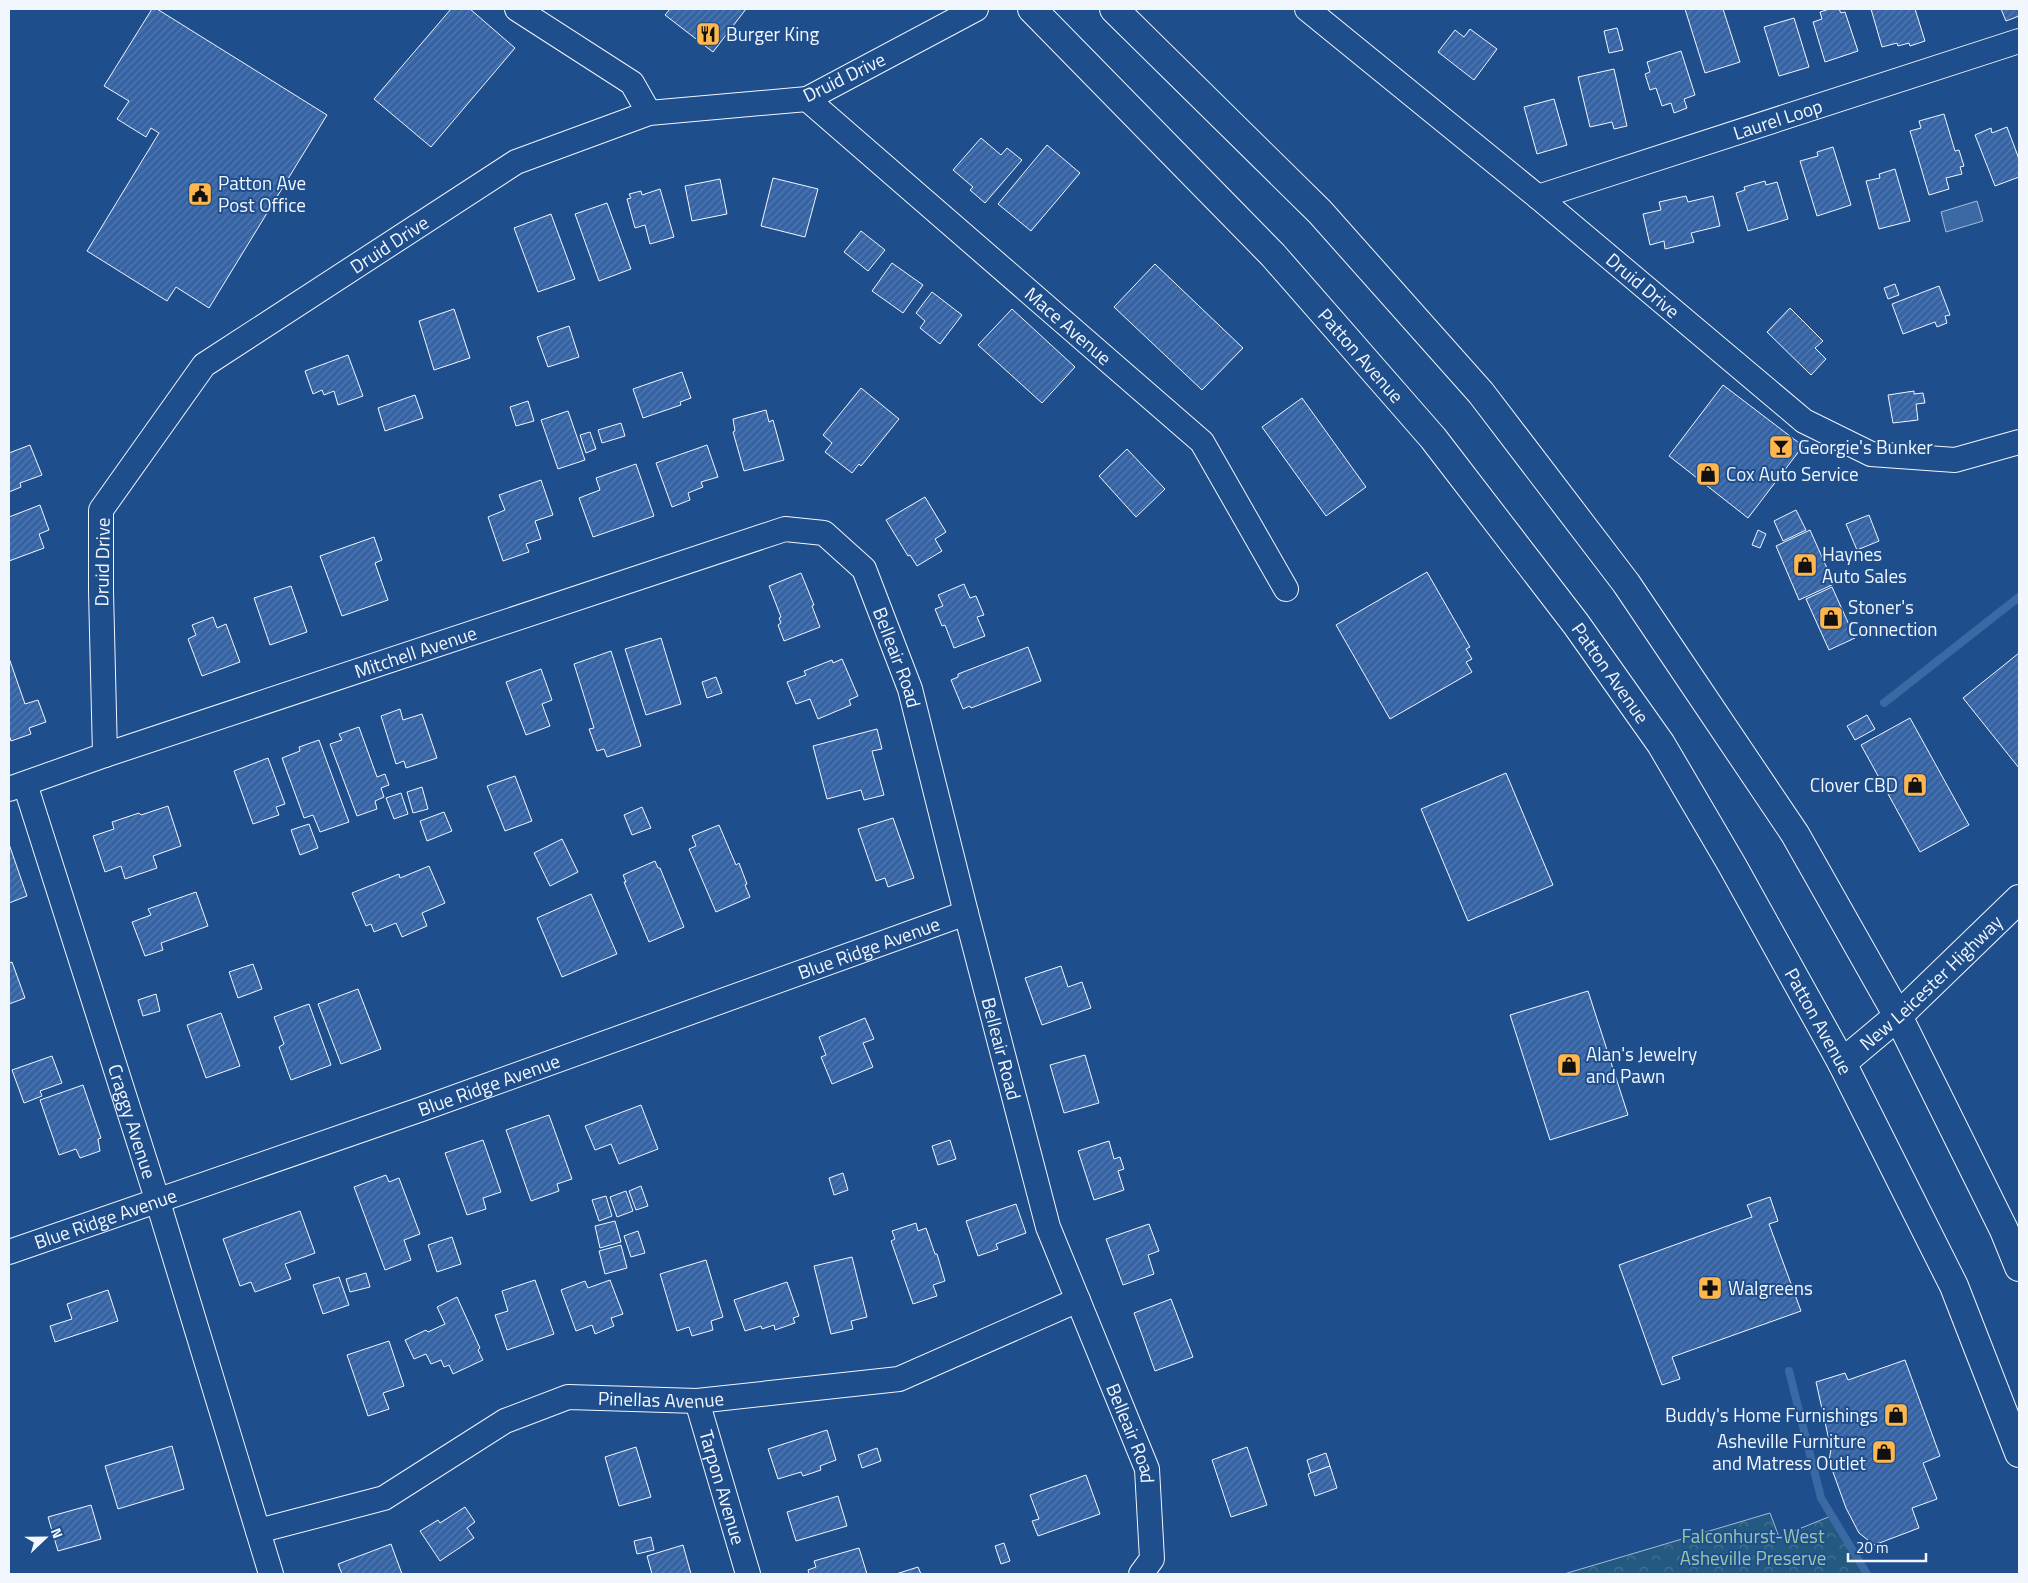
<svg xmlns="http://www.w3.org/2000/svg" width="2028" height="1583" viewBox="0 0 2028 1583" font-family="'Titillium Web',sans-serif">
  <defs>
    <pattern id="forest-crowns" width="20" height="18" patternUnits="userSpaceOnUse" patternTransform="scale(1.25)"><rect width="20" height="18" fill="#245a82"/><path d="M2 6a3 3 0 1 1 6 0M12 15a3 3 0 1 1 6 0" fill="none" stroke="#447295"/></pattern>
    <pattern id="building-hatch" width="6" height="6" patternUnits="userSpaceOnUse" patternTransform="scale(1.25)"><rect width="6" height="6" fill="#3563a3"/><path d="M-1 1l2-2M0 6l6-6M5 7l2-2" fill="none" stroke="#537ab1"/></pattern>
  </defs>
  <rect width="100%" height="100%" fill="#1f4e8c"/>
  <polygon fill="url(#forest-crowns)" stroke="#a8bbd7" points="1770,1513 1779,1537 1831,1516 1867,1574 1564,1574"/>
  <polygon fill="#3b69a3" stroke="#a8bbd7" points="1977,201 1983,221 1946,232 1941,212"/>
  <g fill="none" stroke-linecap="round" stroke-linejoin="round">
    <g stroke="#3b69a3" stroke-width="8">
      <polyline points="1884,703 2019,597"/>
      <polyline points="1789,1371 1821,1498 1867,1574"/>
    </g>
  </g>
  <g fill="url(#building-hatch)" stroke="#f2f6ff">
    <polygon points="152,9 157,9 327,115 209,308 176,287 167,301 87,251 159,133 151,128 146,137 117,119 129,101 104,86"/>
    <polygon points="451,9 470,9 515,48 431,147 374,99"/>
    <polygon points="670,9 746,9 713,52 665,15"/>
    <polygon points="1685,9 1723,9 1740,62 1705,73"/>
    <polygon points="1829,9 1839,9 1841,13 1845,12 1858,51 1825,62 1813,22 1822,19 1820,12"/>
    <polygon points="1871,9 1915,9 1925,41 1910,46 1909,43 1898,46 1897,43 1882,47"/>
    <polygon points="2001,9 2019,9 2019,16 2006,21"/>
    <polygon points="1794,18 1809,67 1779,76 1764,27"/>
    <polygon points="1617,28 1623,50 1609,53 1604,31"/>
    <polygon points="1470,29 1497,49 1474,80 1438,52 1455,30 1464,37"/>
    <polygon points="1681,51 1695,95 1684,99 1687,108 1674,113 1671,103 1662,106 1656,88 1650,90 1645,74 1650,72 1647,62"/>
    <polygon points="1614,69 1627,126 1614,129 1612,122 1590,127 1578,77"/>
    <polygon points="1554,99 1567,145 1537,154 1524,107"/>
    <polygon points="1944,114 1955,151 1959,150 1964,166 1960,167 1962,174 1946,178 1949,189 1929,195 1910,131 1921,128 1919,121"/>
    <polygon points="2007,127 2019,159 2019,177 1995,186 1975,135 1991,128 1992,133"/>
    <polygon points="981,138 1001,155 1007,148 1022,160 985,203 970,190 973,187 953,170"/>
    <polygon points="1047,145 1080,173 1031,231 998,204"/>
    <polygon points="1833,147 1851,205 1817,216 1800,161 1818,156 1817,152"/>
    <polygon points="1895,169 1910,221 1879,229 1866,181 1880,178 1879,174"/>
    <polygon points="773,178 818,189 805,237 761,226"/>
    <polygon points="720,179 727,214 692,221 685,186"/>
    <polygon points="1765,181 1766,185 1777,182 1788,219 1748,231 1736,193 1745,190 1744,187"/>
    <polygon points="660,189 674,237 650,244 645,225 635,228 627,199 631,198 629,194 641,191 642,195"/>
    <polygon points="1686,196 1688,202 1713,196 1720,226 1691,233 1694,242 1665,249 1664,241 1650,245 1643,214 1661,210 1659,202"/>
    <polygon points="607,203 631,269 599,281 575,214"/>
    <polygon points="551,214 575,279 538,292 514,228"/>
    <polygon points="861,231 885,250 868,271 844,252"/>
    <polygon points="892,263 923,285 903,313 872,291"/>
    <polygon points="1155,264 1243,348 1202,390 1114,307"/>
    <polygon points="1895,284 1899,295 1888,299 1884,288"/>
    <polygon points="1939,286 1950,315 1945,316 1947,323 1937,327 1935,322 1903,334 1892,304"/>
    <polygon points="932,292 962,315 940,344 920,328 925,321 916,313"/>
    <polygon points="1790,308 1823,341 1815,348 1826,359 1811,375 1767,332"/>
    <polygon points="454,309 470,358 434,370 419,321"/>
    <polygon points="1012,309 1075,367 1042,403 978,345"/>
    <polygon points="569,326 579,357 548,367 537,337"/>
    <polygon points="348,355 363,396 338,405 334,391 324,395 322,390 313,394 305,371"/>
    <polygon points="682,372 691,398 680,402 681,405 643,418 633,389"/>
    <polygon points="1723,385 1803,446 1748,518 1669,456"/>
    <polygon points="861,388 899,419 861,466 859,464 852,473 825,452 832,443 823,435"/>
    <polygon points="1914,391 1914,394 1923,393 1925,403 1916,404 1918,420 1893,423 1888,395"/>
    <polygon points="415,395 423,418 385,431 378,408"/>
    <polygon points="1302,398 1366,487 1326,516 1262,427"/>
    <polygon points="528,401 534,421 516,426 510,407"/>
    <polygon points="766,410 769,422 773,420 784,460 744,471 733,432 735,431 733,419"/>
    <polygon points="568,411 585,460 558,469 541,420"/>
    <polygon points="621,423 625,436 602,443 598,430"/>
    <polygon points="590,432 596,449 586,453 580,435"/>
    <polygon points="30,445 42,475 20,483 21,487 9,492 9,453"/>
    <polygon points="707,445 718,477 701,482 703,487 688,493 690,500 672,507 656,463"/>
    <polygon points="1127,449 1165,489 1136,517 1099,476"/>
    <polygon points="636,464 654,516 593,537 579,498 600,490 596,478"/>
    <polygon points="541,480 553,515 535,521 541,539 526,544 529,552 503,561 488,517 505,510 499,495"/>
    <polygon points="925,497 946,532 935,539 942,551 917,566 910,555 908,556 886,520"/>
    <polygon points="40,505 49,530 39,534 44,548 9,561 9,517"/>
    <polygon points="1796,510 1806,530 1783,541 1774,521"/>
    <polygon points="1869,515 1879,541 1857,550 1846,524"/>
    <polygon points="1758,530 1766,534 1760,548 1752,545"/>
    <polygon points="1810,530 1834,584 1799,600 1776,546"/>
    <polygon points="374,537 382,560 375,563 388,600 342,616 320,556"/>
    <polygon points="1427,572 1470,647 1466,649 1472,659 1466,662 1472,672 1390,719 1336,625"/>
    <polygon points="801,573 814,605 812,606 820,627 784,641 778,625 781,623 779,618 781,617 769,586"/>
    <polygon points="964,584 970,598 976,596 984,615 977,617 985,636 954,648 945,625 942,626 935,609 943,606 938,595"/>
    <polygon points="291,586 307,632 270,645 254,598"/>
    <polygon points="1832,587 1855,638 1829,650 1806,599"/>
    <polygon points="213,617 217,628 226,624 240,662 202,676 188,639 196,635 192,625"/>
    <polygon points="661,638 681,704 646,715 625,649"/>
    <polygon points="1028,647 1041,681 971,708 970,706 963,709 951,680 958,677 958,674"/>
    <polygon points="611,651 641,746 607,757 604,749 597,751 589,729 594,728 574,664"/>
    <polygon points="2019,653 2019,768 1963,698"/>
    <polygon points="9,658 25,704 38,700 46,722 29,728 31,734 11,741 9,735"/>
    <polygon points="842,659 858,696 849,700 851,705 818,719 810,699 796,704 787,682 806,675 804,671 832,660 833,663"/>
    <polygon points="541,669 552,700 542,704 550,726 526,735 506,682"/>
    <polygon points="716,677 722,693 707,698 702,682"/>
    <polygon points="400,709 403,720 422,714 437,758 406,768 404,761 396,764 381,716"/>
    <polygon points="1867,715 1875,729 1855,740 1847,726"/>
    <polygon points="1910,718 1969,825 1920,852 1861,745"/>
    <polygon points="359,727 377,777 385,774 389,785 381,788 384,797 375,801 377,809 357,816 330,744 342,740 339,734"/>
    <polygon points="877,729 882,749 872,751 884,795 864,800 861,790 827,799 813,746"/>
    <polygon points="319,740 349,822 320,832 313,815 304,818 282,758 300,751 299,747"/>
    <polygon points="268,758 285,804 276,807 279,815 253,824 234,771"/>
    <polygon points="1506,773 1553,885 1468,921 1421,809"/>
    <polygon points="515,776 532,821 505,831 487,786"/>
    <polygon points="422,787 428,809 413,813 407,792"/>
    <polygon points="401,793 408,814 394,819 386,798"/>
    <polygon points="168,806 181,846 153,856 157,868 125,879 121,866 105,872 93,836 114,829 112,822 139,813 141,815"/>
    <polygon points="642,807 651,828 632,835 624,815"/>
    <polygon points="444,812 452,831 427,841 420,821"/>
    <polygon points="893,818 914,878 888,887 885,878 876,881 858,829"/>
    <polygon points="309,824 318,848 300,855 291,830"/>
    <polygon points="719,825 736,865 739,863 747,884 745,885 750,897 716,912 689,849 696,846 692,836"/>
    <polygon points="562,839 578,872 550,886 534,853"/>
    <polygon points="9,844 27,896 9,903"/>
    <polygon points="655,861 658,868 660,868 684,927 649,942 624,882 626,882 623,875"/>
    <polygon points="429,866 445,903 422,913 427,926 402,937 396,923 374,932 371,924 366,926 352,893 399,874 400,878"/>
    <polygon points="196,892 208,926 161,943 163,950 145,956 132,922 151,915 148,909"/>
    <polygon points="591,894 617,954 562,977 537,918"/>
    <polygon points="12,962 25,998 9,1004 9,963"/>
    <polygon points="253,964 262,989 238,998 229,972"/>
    <polygon points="1061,966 1068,987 1082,982 1091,1008 1042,1025 1025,978"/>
    <polygon points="358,989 381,1049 341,1064 318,1004"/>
    <polygon points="1588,991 1628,1115 1550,1140 1510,1015"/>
    <polygon points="156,994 160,1011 143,1016 138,1000"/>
    <polygon points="309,1004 331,1065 291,1080 279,1047 284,1044 274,1017"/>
    <polygon points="221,1013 240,1066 206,1078 187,1025"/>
    <polygon points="865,1018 874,1039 863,1043 873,1067 832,1084 821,1057 826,1055 819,1037"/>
    <polygon points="1085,1055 1099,1103 1064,1113 1050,1065"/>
    <polygon points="52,1056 62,1083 40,1091 42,1096 24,1103 12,1070"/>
    <polygon points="83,1085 101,1138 98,1139 100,1151 80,1158 76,1149 59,1155 40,1100"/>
    <polygon points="641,1105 658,1149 619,1164 611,1144 595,1150 585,1126"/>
    <polygon points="549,1115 572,1179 557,1184 559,1191 531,1201 506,1130"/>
    <polygon points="483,1140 501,1192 483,1198 486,1209 467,1215 445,1153"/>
    <polygon points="950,1140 956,1159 938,1165 932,1146"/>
    <polygon points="1109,1141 1114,1159 1120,1157 1124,1169 1118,1171 1124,1190 1094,1200 1078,1151"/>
    <polygon points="843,1173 848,1190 834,1195 829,1178"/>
    <polygon points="386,1175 389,1182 399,1178 420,1234 404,1240 411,1260 385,1270 354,1187"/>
    <polygon points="641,1186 648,1206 636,1210 629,1191"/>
    <polygon points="626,1191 633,1211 617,1217 610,1197"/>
    <polygon points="606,1196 612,1216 599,1221 592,1200"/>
    <polygon points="1770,1197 1778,1221 1769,1224 1801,1311 1672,1357 1680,1379 1662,1385 1619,1265 1752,1217 1747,1205"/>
    <polygon points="1016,1204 1026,1233 996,1244 998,1249 978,1256 966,1221"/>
    <polygon points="300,1211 315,1253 285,1264 291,1279 255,1292 251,1282 240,1286 223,1239"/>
    <polygon points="615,1221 621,1242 600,1248 595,1226"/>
    <polygon points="916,1223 918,1231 926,1228 935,1254 937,1254 945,1281 933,1285 937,1296 913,1304 891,1241 895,1239 892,1231"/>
    <polygon points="1149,1224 1159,1251 1148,1255 1154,1274 1123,1285 1106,1239"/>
    <polygon points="638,1231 645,1253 631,1257 624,1236"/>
    <polygon points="452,1237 461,1264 437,1272 428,1245"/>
    <polygon points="621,1245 627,1268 605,1274 599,1251"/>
    <polygon points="852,1257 867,1317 851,1321 853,1329 831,1334 814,1266"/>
    <polygon points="706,1260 723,1317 711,1321 713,1330 692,1336 689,1327 677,1331 660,1274"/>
    <polygon points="366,1273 370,1287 350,1292 346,1279"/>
    <polygon points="339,1277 349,1305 323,1314 313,1285"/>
    <polygon points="535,1280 554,1334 507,1350 495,1315 508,1311 502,1291"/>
    <polygon points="610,1280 623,1314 611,1318 614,1326 595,1334 592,1325 576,1331 561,1290 585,1281 588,1288"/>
    <polygon points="787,1282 799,1316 793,1318 795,1323 775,1330 774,1325 762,1329 761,1326 745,1331 734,1300"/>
    <polygon points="108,1290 118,1321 55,1342 50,1326 72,1319 67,1304"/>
    <polygon points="457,1297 480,1348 478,1350 483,1360 453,1374 449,1365 444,1367 441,1360 431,1364 426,1354 414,1359 405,1340 426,1330 428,1332 445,1324 437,1307"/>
    <polygon points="1171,1299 1193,1357 1155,1371 1134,1313"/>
    <polygon points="389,1341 404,1386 383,1393 389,1409 368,1416 347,1355"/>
    <polygon points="1905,1360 1940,1456 1923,1463 1937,1499 1912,1508 1919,1528 1874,1545 1859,1533 1846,1508 1829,1461 1831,1449 1816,1382 1845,1373 1848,1380"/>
    <polygon points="827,1430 836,1460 820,1466 821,1470 803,1476 801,1472 778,1479 768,1449"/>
    <polygon points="172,1446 184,1489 118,1509 105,1466"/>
    <polygon points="636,1447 651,1497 619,1506 605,1457"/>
    <polygon points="1247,1447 1267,1505 1231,1517 1212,1460"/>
    <polygon points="877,1448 881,1461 862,1468 858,1455"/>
    <polygon points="1326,1453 1330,1466 1311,1473 1307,1460"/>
    <polygon points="1330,1466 1337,1488 1315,1496 1308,1474"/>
    <polygon points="1086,1475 1100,1514 1038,1536 1032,1521 1039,1519 1030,1495"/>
    <polygon points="838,1496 847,1526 796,1541 787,1512"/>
    <polygon points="91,1505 101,1539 58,1551 48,1517"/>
    <polygon points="465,1507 475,1522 467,1528 474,1538 440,1561 420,1531 438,1520 440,1523"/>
    <polygon points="651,1537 654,1550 637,1554 634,1541"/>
    <polygon points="1004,1543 1010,1561 1001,1564 995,1546"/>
    <polygon points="391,1544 402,1574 342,1574 338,1564"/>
    <polygon points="683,1545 691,1574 652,1574 647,1556"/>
    <polygon points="859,1548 867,1574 809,1574 808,1570 816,1567 814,1561"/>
    <polygon points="918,1567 921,1574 896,1574"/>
  </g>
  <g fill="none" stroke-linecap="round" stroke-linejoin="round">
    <defs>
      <g id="minor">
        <polyline points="517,9 632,83 649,113"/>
        <path id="s1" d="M1307 9 1538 197 1804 421 1871 454 1955 460 2019 442"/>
        <path id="s2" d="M807 99 1202 442 1286 589"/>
        <path id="s3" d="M1538 197 2019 41"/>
        <path id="s4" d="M105 755 101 591V510L204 365 516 162 649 113 807 99 976 9"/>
        <path id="s5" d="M25 784 158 1202 271 1574"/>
        <path id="s6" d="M9 789 105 755 785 529 824 533 864 569 910 689 966 913 1048 1227 1147 1469 1152 1559 1141 1574"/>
        <path id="s7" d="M9 1252 422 1109 966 913"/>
        <path id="s8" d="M697 1401 748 1574"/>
        <path id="s9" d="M258 1531 384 1498 505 1421 568 1397 697 1401 899 1379 1078 1300"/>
      </g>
      <g id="secondary">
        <path id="s10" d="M1842 1063 1898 1016 2019 899"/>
      </g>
      <g id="primary">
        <path id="s11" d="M1032 9 1273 255 1433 438 1576 624 1661 744 1732 865 1842 1063 1954 1286 2019 1453"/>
        <polyline points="1114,9 1320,212 1481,393 1626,583 1795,834 1898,1016 2004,1230 2019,1267"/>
      </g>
    </defs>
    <use href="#minor" stroke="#f2f6ff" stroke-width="26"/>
    <use href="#secondary" stroke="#f2f6ff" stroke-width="30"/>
    <use href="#primary" stroke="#f2f6ff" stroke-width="30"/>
    <use href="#minor" stroke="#1f4e8c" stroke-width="24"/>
    <use href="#secondary" stroke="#1f4e8c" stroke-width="28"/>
    <use href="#primary" stroke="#1f4e8c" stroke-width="28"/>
  </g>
  <defs>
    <symbol id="restaurant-square" viewBox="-11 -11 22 22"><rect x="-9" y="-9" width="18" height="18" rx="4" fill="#ffb74d" stroke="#1f4e8c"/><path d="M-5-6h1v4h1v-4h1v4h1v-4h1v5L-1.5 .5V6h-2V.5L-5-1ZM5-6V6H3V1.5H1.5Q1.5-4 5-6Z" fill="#111"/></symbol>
    <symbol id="civic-square" viewBox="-11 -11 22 22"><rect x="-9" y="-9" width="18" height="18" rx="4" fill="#ffb74d" stroke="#1f4e8c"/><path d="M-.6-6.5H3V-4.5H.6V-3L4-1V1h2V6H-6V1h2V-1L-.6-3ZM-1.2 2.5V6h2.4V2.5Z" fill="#111"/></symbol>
    <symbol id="bar-square" viewBox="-11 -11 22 22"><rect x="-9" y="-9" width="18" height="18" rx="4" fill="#ffb74d" stroke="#1f4e8c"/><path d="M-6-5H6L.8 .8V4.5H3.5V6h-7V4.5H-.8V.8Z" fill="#111"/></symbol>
    <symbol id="shop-square" viewBox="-11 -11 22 22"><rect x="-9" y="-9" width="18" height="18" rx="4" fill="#ffb74d" stroke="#1f4e8c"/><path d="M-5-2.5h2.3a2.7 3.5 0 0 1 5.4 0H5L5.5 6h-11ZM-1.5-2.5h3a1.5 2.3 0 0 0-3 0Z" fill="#111"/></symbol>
    <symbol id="pharmacy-square" viewBox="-11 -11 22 22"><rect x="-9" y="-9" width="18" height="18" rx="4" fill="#ffb74d" stroke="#1f4e8c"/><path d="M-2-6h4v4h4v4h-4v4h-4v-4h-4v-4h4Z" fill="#111"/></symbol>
  </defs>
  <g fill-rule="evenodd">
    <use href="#restaurant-square" x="694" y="20" width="28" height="28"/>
    <use href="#civic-square" x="186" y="180" width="28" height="28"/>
    <use href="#bar-square" x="1767" y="433" width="28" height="28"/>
    <use href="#shop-square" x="1694" y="460" width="28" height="28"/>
    <use href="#shop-square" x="1791" y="551" width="28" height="28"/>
    <use href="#shop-square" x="1817" y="604" width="28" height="28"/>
    <use href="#shop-square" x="1901" y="771" width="28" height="28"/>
    <use href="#shop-square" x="1555" y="1051" width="28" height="28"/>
    <use href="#pharmacy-square" x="1696" y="1274" width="28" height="28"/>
    <use href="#shop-square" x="1882" y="1401" width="28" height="28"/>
    <use href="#shop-square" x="1870" y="1438" width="28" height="28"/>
  </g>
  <g text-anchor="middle" stroke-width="4" stroke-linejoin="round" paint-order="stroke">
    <g font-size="19" fill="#f2f6ff" stroke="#1f4e8c" text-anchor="start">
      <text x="726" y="41">Burger King</text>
      <text x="218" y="190">Patton Ave<tspan x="218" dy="22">Post Office</tspan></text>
      <text x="1798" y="454">Georgie's Bunker</text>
      <text x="1726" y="481">Cox Auto Service</text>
      <text x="1822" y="561">Haynes<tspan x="1822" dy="22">Auto Sales</tspan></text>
      <text x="1848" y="614">Stoner's<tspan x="1848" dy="22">Connection</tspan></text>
      <text x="1898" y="792" text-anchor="end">Clover CBD</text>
      <text x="1586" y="1061">Alan's Jewelry<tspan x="1586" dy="22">and Pawn</tspan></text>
      <text x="1728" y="1295">Walgreens</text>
      <text x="1878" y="1422" text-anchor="end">Buddy's Home Furnishings</text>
      <text x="1866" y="1448" text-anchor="end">Asheville Furniture<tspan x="1866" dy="22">and Matress Outlet</tspan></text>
    </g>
    <g font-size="19" fill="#f2f6ff" stroke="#1f4e8c">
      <text transform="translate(844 77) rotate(-26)" y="7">Druid Drive</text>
      <text dy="7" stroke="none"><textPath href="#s3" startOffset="252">Laurel Loop</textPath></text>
      <text dy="7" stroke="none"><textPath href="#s4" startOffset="644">Druid Drive</textPath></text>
      <text dy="7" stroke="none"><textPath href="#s1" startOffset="435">Druid Drive</textPath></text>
      <text dy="7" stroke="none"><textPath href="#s2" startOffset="346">Mace Avenue</textPath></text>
      <text dy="7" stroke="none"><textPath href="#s11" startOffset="478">Patton Avenue</textPath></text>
      <text transform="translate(102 562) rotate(-89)" y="7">Druid Drive</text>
      <text dy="7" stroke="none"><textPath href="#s6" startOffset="429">Mitchell Avenue</textPath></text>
      <text dy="7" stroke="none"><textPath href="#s6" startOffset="1006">Belleair Road</textPath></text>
      <text dy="7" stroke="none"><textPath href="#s11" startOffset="882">Patton Avenue</textPath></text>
      <text dy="7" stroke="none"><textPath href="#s7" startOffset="912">Blue Ridge Avenue</textPath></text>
      <text dy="7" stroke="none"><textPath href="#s10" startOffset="120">New Leicester Highway</textPath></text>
      <text dy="7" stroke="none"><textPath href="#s11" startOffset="1288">Patton Avenue</textPath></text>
      <text dy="7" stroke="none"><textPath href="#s6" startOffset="1411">Belleair Road</textPath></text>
      <text dy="7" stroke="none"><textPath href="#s7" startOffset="508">Blue Ridge Avenue</textPath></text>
      <text dy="7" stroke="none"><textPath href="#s5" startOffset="354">Craggy Avenue</textPath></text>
      <text dy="7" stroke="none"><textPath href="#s7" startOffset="102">Blue Ridge Avenue</textPath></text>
      <text dy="7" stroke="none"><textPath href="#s9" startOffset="434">Pinellas Avenue</textPath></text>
      <text dy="7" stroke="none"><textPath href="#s6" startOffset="1818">Belleair Road</textPath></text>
      <text dy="7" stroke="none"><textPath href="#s8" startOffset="90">Tarpon Avenue</textPath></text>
    </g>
    <g font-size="19" fill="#97c8a6" stroke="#1f4e8c">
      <text x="1753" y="1543">Falconhurst-West<tspan x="1753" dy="22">Asheville Preserve</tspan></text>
    </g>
  </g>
  <rect width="2028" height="1583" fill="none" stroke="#f2f6ff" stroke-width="20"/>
  <g transform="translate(45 1538) rotate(68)" stroke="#1f4e8c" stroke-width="4" paint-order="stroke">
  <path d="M0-4L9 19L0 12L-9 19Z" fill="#f2f6ff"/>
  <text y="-8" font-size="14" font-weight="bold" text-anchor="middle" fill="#f2f6ff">N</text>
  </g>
  <path d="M1848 1553v8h78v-8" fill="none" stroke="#f2f6ff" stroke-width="2.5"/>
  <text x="1856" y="1553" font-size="15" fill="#f2f6ff" stroke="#1f4e8c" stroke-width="4" paint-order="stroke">20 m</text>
</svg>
